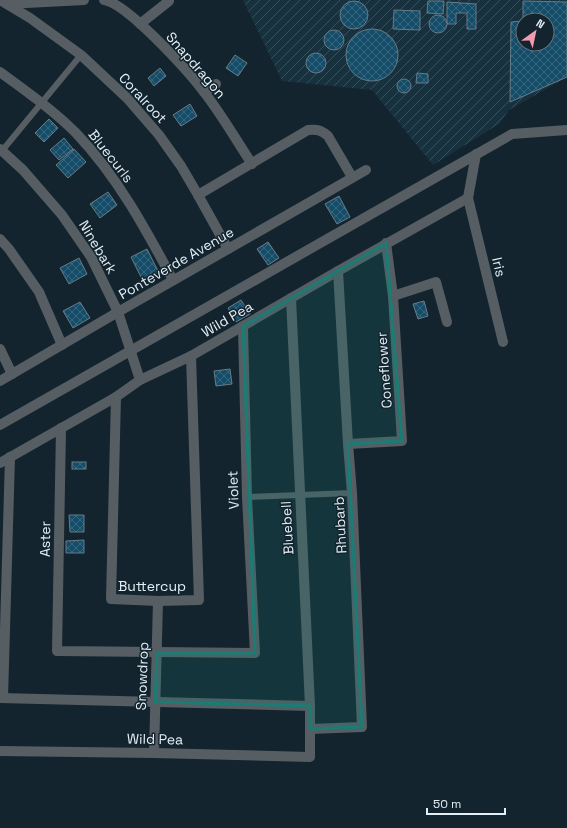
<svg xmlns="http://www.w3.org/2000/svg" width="567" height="828" viewBox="0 0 567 828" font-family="'Space Grotesk',sans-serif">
  <defs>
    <pattern id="industrial-furrows" width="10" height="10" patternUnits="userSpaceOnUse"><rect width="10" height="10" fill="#18313e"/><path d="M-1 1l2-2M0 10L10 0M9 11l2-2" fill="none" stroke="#394f5a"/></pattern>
    <pattern id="building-cross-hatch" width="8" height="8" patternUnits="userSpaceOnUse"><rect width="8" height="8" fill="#154d68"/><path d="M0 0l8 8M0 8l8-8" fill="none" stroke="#37677e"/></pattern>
  </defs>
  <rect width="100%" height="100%" fill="#13242e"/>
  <path fill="url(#industrial-furrows)" fill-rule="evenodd" d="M243 0H567V77L509 110 499 124 433 165 372 90 282 81ZM523 20H547V44H523Z"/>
  <g fill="url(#building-cross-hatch)" stroke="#687b87">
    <circle cx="354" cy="15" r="14"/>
    <polygon points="428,1 444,1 443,14 427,13"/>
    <polygon points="523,1 567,2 567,77 510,102 511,22 523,21 523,44 547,44 547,20 523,20"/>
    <polygon points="447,2 476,4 476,29 467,29 467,13 456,13 456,24 447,24"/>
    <polygon points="394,10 420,11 420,30 393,29"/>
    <circle cx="438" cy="24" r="9"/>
    <circle cx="372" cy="55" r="26"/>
    <circle cx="334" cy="40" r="10"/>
    <circle cx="316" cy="63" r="10"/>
    <polygon points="235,55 247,63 238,76 226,68"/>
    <polygon points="160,68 166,76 154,86 148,78"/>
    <polygon points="417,73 428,74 428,83 416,83"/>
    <circle cx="404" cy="86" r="7"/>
    <polygon points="190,104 197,116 181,126 173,115"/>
    <polygon points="49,119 58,128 44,142 35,133"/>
    <polygon points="64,138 73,149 59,160 50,150"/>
    <polygon points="74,149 86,162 68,178 56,165"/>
    <polygon points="108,192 117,205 100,218 90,204"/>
    <polygon points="339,196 350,217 337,224 325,204"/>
    <polygon points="268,242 279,258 268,265 257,249"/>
    <polygon points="147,249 159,273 143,281 131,257"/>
    <polygon points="79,258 87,274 69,284 60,268"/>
    <polygon points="241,300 250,314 236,322 228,308"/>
    <polygon points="424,301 428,316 418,319 413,304"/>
    <polygon points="80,302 90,318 73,328 63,311"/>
    <polygon points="230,369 232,384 216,386 214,371"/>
    <rect x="72" y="462" width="14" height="7"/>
    <polygon points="69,515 84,515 84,532 70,532"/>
    <polygon points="84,540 84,553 66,553 66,541"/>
  </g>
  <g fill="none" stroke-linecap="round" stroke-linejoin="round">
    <g stroke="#565e63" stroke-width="6">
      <polyline points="1,152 81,55"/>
      <polyline points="247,497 352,493"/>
    </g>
    <g stroke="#565e63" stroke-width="10">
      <polyline points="0,0 30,18 81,55 127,98 159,135 181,166 198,195 228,249"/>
      <path d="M104 0C127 3 189 72 204 92 222 115 236 140 252 164"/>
      <polyline points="7,2 7,4 84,0"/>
      <polyline points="140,24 169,1"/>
      <path d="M0 72C26 91 53 110 76 133 117 176 145 228 173 280"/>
      <polyline points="204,92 216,84"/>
      <polyline points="0,149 23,170 62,215 91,257 118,312 140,380"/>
      <polyline points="476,154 468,198 503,342"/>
      <path d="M198 195 308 130C317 129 321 130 328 136L352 177"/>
      <polyline points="0,239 9,249 39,292 62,345"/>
      <polyline points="393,296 436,282 447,322"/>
      <polyline points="0,349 12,374"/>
      <polyline points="0,381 118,312 366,170"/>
      <polyline points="116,397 111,599 158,601 199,600 191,356"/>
      <polyline points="0,425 512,134 567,130"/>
      <polyline points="61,428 57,651 255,653 247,497 243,326"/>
      <polyline points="348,444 402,441 393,296 386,243"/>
      <polyline points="0,463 116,397 140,380 191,356 338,271 468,198"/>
      <polyline points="0,698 310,706"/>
      <polyline points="3,698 10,457"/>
      <polyline points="310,729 362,727 352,493 348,444 338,271"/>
      <polyline points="0,751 154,753 310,757 310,706 291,298"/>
      <polyline points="154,753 158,601"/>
    </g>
  </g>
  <path fill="#1a7c75" fill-opacity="0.2" stroke="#1a7c75" stroke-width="3" stroke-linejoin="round" d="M386 243 402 441 348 444 362 727 310 729V706L155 702 157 653H255L243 326Z"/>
  <g text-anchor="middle" stroke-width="3" stroke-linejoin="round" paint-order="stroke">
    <g font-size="14" fill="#e3eef5" stroke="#13242e">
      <text transform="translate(196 65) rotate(49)" y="5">Snapdragon</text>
      <text transform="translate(143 98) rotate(47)" y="5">Coralroot</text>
      <text transform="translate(111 156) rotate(52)" y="5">Bluecurls</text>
      <text transform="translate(98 247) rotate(59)" y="5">Ninebark</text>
      <text transform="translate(176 263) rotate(-30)" y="5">Ponteverde Avenue</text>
      <text transform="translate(499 267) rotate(77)" y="5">Iris</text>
      <text transform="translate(227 319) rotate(-30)" y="5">Wild Pea</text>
      <text transform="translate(384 370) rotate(-94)" y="5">Coneflower</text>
      <text transform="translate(233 490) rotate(-92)" y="5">Violet</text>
      <text transform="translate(340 525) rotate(-93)" y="5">Rhubarb</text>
      <text transform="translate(287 528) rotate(-93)" y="5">Bluebell</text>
      <text transform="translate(45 539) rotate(-89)" y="5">Aster</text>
      <text x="152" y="591">Buttercup</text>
      <text transform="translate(142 676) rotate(-88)" y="5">Snowdrop</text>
      <text transform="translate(155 739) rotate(1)" y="5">Wild Pea</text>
    </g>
  </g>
  <g transform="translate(535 32) rotate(33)"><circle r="19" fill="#13242e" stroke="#66757e"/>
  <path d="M0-3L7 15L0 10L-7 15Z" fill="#f29ab0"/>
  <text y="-6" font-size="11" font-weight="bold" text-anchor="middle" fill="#e3eef5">N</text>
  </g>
  <path d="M427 808v6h78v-6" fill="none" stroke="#e3eef5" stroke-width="2"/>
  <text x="433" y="808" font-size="12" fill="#e3eef5" stroke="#13242e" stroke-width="3" paint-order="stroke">50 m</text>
</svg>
